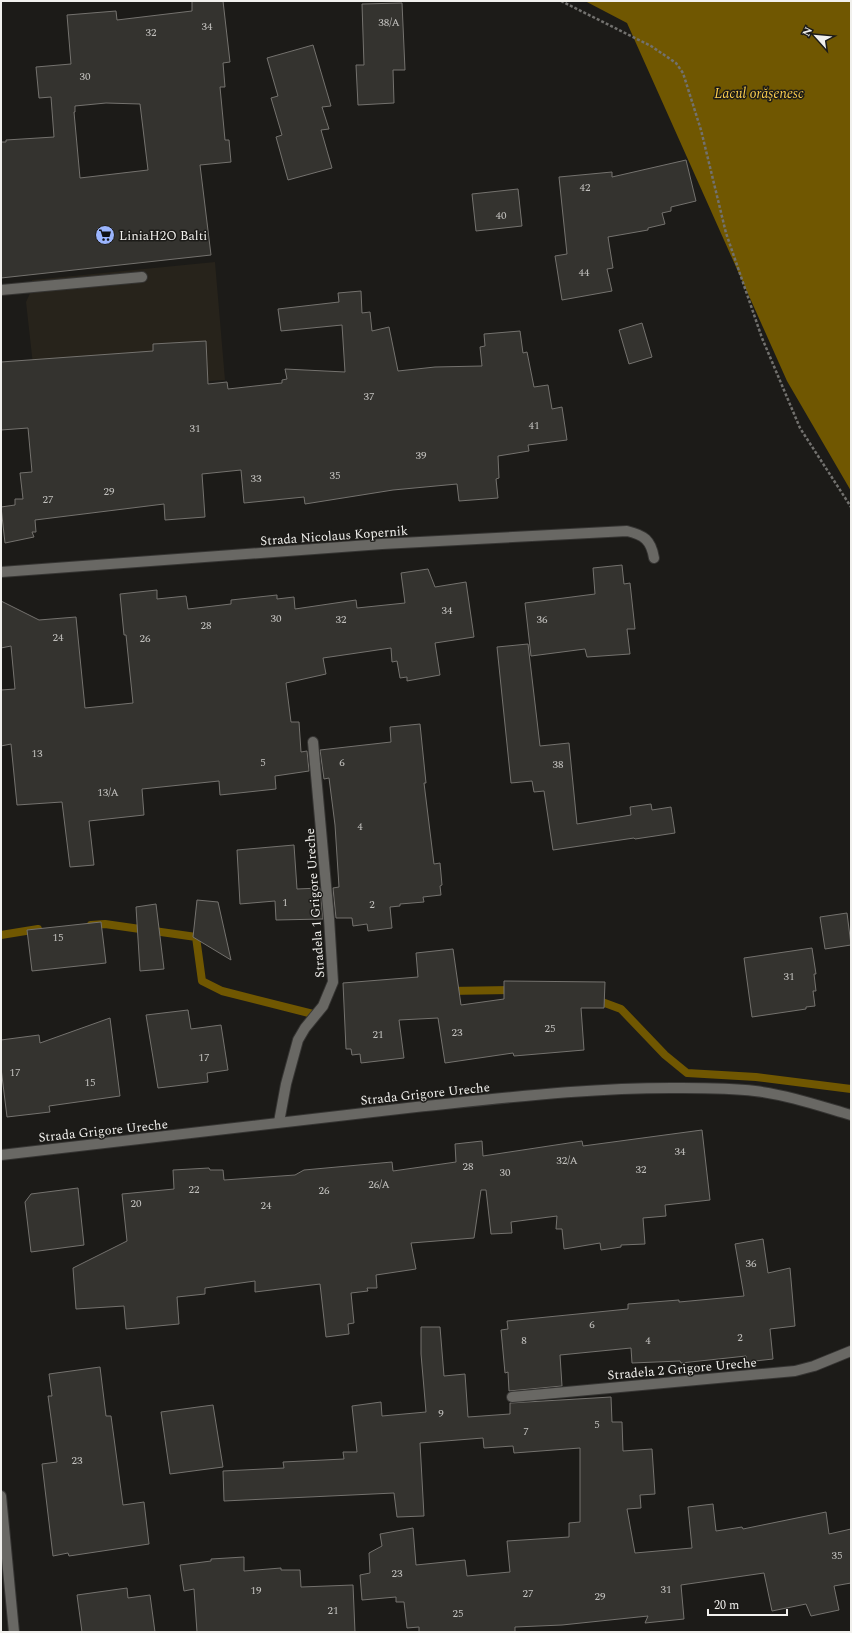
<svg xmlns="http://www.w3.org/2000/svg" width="852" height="1633" viewBox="0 0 852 1633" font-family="Spectral,serif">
  <rect width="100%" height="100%" fill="#1c1b18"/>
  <polygon fill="#27231b" points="215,262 225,380 36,392 26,302 33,287 32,280"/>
  <polygon fill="#705701" points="585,1 851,1 851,491 787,381 627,23"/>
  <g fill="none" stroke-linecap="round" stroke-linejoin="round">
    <g stroke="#705701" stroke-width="8">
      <polyline points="91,925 105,924 196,937 202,981 222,991 313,1014"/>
      <polyline points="1,935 38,929"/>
      <polyline points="448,991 514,990"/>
      <polyline points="594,999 621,1009 665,1055 687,1073 756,1077 851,1089"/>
    </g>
  </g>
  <g fill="#34332f" stroke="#74726e" fill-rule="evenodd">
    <path d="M192 1H223L230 62 223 63 225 87H220L225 140H229L231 162 200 165 211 255 1 278V142H6V140L54 137 51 97 39 98 36 67 71 64 67 15 116 11 117 20 192 11ZM106 103 140 104 148 170 80 178 74 112H75V106Z"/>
    <polygon points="402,3 405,70 393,70 394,103 358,105 356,65 364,65 362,4"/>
    <polygon points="313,45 331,106 322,107 329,129 321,130 332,168 288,180 276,137 282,135 271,98 278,96 267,58"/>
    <polygon points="686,160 696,201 671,207 671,211 662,213 665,224 648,228 648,230 608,237 613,268 607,269 612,291 562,300 555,256 567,254 559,177 612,172 612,177"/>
    <polygon points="518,189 522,226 476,231 472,194"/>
    <polygon points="361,291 362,313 370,312 372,331 389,327 398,371 435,367 482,366 480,347 485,346 484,334 520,331 523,353 527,352 534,387 548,385 552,409 562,407 567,440 528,445 529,451 498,456 499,478 496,479 498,498 459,501 457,484 393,490 305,504 304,497 244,503 241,470 202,474 205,517 165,520 164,504 35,520 36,532 32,532 34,537 5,543 1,507 15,505 15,499 23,499 20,473 32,472 28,428 1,430 1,362 153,351 153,344 206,341 208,384 227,382 228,389 282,383 282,380 287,379 285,369 345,372 342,325 281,331 278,309 339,302 338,293"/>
    <polygon points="642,323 652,357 629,364 619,330"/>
    <polygon points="622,565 624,584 630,583 635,629 627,629 630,654 587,657 585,649 531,656 525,603 595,594 593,568"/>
    <polygon points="428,569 435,587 466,582 474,637 435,643 440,675 407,681 407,677 400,678 397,661 392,662 391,648 323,658 326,674 286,683 291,722 299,722 301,752 307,751 309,771 275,776 276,789 220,795 219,781 142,789 144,815 89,821 94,865 70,867 62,802 17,805 11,744 1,746 1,690 15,689 11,646 1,648 1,601 39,620 76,617 85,708 133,703 126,635 124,635 120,594 157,590 157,599 186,596 188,609 231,604 231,600 277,595 277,599 294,597 295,609 356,600 357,608 405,603 401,573"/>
    <polygon points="528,644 540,746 569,743 577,824 631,815 630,807 651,804 652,810 671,807 675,833 635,839 634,838 553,850 544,791 534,792 532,781 511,783 497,647"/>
    <polygon points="420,724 426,783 424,783 434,864 440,863 442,885 440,886 441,895 423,897 424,902 400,904 400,906 390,907 392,928 368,931 367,924 353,926 352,918 336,918 333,888 339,887 335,825 329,778 324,779 320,750 391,742 390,727"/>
    <polygon points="294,845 297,889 320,888 323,919 276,920 275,901 240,904 237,850"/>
    <polygon points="197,900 218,902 231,960 193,937"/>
    <polygon points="156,904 164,969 140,971 136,907"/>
    <polygon points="847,913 851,945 825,949 820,917"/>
    <polygon points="101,922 106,963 32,971 27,930"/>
    <polygon points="812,948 816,974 814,974 816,991 813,991 815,1006 806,1007 806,1009 752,1017 744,958"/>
    <polygon points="453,949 461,1005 504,999 504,981 605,982 604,1008 581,1008 584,1050 514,1056 513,1053 445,1063 438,1018 399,1020 404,1058 361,1063 360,1054 352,1055 351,1049 346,1049 343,983 418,977 416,953"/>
    <polygon points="188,1010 191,1029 221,1025 228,1070 207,1073 208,1082 158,1088 146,1015"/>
    <polygon points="110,1018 120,1096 49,1106 50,1112 7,1117 1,1068 1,1040 39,1035 40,1043"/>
    <polygon points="702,1130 710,1200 665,1205 666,1216 643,1218 645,1244 621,1245 621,1247 601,1250 600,1243 564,1249 562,1229 556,1229 557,1216 511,1222 512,1233 491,1234 486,1190 481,1190 474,1238 411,1243 416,1269 376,1275 377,1288 367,1288 368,1291 351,1293 354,1323 348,1324 349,1334 326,1337 320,1284 255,1292 255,1281 205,1288 205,1294 177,1297 179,1324 126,1329 124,1306 76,1309 73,1268 127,1241 122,1194 174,1189 173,1170 209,1168 210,1170 223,1170 224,1180 295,1175 304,1170 392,1162 393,1171 456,1162 455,1144 482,1141 483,1156 582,1141 583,1146"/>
    <polygon points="78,1188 84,1245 31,1252 25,1202 31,1194"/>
    <polygon points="763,1239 768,1273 790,1268 795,1326 770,1329 773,1359 746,1362 746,1356 681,1363 680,1361 632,1363 631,1348 560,1355 562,1386 509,1391 508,1372 505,1373 501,1330 508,1329 507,1321 628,1309 628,1304 679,1300 679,1302 744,1296 735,1244"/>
    <polygon points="421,1327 440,1327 444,1376 465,1374 468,1417 510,1414 510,1403 611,1397 612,1422 622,1422 623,1451 652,1449 655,1494 640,1495 641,1508 627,1509 635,1553 692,1548 688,1507 713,1504 716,1531 742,1527 743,1529 826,1512 829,1534 851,1529 851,1583 834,1586 839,1610 811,1616 806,1604 772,1611 764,1573 681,1585 684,1619 645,1623 648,1616 562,1625 515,1627 515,1632 419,1632 419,1627 407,1628 404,1602 396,1602 396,1597 362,1600 360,1575 370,1573 369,1553 382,1546 380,1534 413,1528 416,1565 465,1560 467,1576 510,1572 507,1541 569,1537 569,1523 580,1522 580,1448 514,1453 513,1446 484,1448 483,1438 420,1443 424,1516 397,1517 394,1493 224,1501 223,1471 284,1468 283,1462 344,1459 343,1452 357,1452 352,1406 381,1402 382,1416 426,1412 421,1354"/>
    <polygon points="100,1367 106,1416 111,1416 123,1505 144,1502 149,1544 69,1556 68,1553 53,1556 42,1464 57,1462 48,1396 52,1396 49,1374"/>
    <polygon points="213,1405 223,1467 170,1474 161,1412"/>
    <polygon points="244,1557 244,1571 281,1568 281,1570 300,1570 301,1587 353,1585 355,1632 197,1632 194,1589 184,1591 180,1565 211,1561 211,1559"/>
    <polygon points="127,1588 128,1598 150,1595 155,1632 82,1632 77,1595"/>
  </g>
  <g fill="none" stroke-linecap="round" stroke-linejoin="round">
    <defs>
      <polyline id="lane" points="1,290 142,277"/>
      <g id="street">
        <path d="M1 572 382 544 627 531C644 535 651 540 654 558"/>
        <polyline points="279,1122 286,1084 298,1040 305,1028 323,1006 333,982 329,918 313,742"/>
        <path d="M1 1155C139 1139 277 1122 416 1107 504 1098 593 1087 682 1088 706 1088 731 1088 755 1091 788 1095 820 1106 851 1115"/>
        <polyline points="512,1397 795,1371 814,1366 851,1351"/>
      </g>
      <polyline id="secondary" points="1,1496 14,1632"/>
    </defs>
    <use href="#lane" stroke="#363533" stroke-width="12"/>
    <use href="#street" stroke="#363533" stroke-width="12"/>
    <use href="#secondary" stroke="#363533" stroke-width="12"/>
    <polyline stroke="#72716e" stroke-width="2.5" stroke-dasharray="3 2" stroke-linecap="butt" points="561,1 651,46 676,63 683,73 701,130 726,233 762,338 800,428 851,507"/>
    <use href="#lane" stroke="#696864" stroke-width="10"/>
    <use href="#street" stroke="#696864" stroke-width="10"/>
    <use href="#secondary" stroke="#696864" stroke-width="10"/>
  </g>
  <defs>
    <symbol id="supermarket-disc" viewBox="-11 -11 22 22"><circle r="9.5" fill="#9bb5fd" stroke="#1c1b18"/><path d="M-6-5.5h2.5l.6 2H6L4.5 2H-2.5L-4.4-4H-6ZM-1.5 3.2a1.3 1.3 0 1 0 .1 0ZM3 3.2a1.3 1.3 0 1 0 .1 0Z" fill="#111"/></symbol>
  </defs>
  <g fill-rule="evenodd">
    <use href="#supermarket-disc" x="94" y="224" width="22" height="22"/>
  </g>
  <g text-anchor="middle" stroke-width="3" stroke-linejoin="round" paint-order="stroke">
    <g font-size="11" fill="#c2c1be">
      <text x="389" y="26">38/A</text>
      <text x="207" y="30">34</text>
      <text x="151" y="36">32</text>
      <text x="85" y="80">30</text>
      <text x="585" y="191">42</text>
      <text x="501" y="219">40</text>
      <text x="584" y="276">44</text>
      <text x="369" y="400">37</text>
      <text x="534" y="429">41</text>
      <text x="195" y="432">31</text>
      <text x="421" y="459">39</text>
      <text x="335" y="479">35</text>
      <text x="256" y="482">33</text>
      <text x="109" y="495">29</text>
      <text x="48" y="503">27</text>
      <text x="447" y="614">34</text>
      <text x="276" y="622">30</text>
      <text x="341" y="623">32</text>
      <text x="542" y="623">36</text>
      <text x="206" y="629">28</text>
      <text x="58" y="641">24</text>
      <text x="145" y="642">26</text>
      <text x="37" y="757">13</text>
      <text x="263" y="766">5</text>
      <text x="342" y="766">6</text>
      <text x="558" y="768">38</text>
      <text x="108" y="796">13/A</text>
      <text x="360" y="830">4</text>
      <text x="285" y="906">1</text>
      <text x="372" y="908">2</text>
      <text x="58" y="941">15</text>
      <text x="789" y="980">31</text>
      <text x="550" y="1032">25</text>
      <text x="457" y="1036">23</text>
      <text x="378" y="1038">21</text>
      <text x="204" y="1061">17</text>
      <text x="15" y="1076">17</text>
      <text x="90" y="1086">15</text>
      <text x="680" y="1155">34</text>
      <text x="567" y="1164">32/A</text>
      <text x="468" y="1170">28</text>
      <text x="641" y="1173">32</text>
      <text x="505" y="1176">30</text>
      <text x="379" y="1188">26/A</text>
      <text x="194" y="1193">22</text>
      <text x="324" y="1194">26</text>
      <text x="136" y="1207">20</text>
      <text x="266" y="1209">24</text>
      <text x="751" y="1267">36</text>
      <text x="592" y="1328">6</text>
      <text x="740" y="1341">2</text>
      <text x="524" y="1344">8</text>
      <text x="648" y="1344">4</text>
      <text x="441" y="1417">9</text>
      <text x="597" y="1428">5</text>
      <text x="526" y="1435">7</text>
      <text x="77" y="1464">23</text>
      <text x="837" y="1559">35</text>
      <text x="397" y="1577">23</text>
      <text x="666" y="1593">31</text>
      <text x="256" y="1594">19</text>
      <text x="528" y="1597">27</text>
      <text x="600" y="1600">29</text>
      <text x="333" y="1614">21</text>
      <text x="458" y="1617">25</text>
    </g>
    <g font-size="13" fill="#f1f0ed" stroke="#1c1b18" text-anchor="start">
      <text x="119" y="240">LiniaH2O Balti</text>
    </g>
    <g font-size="13" fill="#f1f0ed" stroke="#1c1b18">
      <text transform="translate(334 535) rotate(-4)" y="5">Strada Nicolaus Kopernik</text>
      <text transform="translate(314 903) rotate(-94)" y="5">Stradela 1 Grigore Ureche</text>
      <text transform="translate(425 1093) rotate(-6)" y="5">Strada Grigore Ureche</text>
      <text transform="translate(103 1130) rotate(-6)" y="5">Strada Grigore Ureche</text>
      <text transform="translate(682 1368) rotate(-5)" y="5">Stradela 2 Grigore Ureche</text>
    </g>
    <g font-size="14" font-style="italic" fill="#facc4d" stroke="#1c1b18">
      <text x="759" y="98">Lacul orăşenesc</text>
    </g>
  </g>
  <rect width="852" height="1633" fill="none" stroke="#f1f0ed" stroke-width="4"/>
  <g transform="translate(816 36) rotate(297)" stroke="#1c1b18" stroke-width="3" paint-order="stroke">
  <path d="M0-3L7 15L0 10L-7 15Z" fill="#f1f0ed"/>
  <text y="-6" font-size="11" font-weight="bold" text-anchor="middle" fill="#f1f0ed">N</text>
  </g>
  <path d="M708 1609v6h79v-6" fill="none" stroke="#f1f0ed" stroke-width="2"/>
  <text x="714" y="1609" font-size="12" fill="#f1f0ed" stroke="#1c1b18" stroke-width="3" paint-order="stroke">20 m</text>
</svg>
